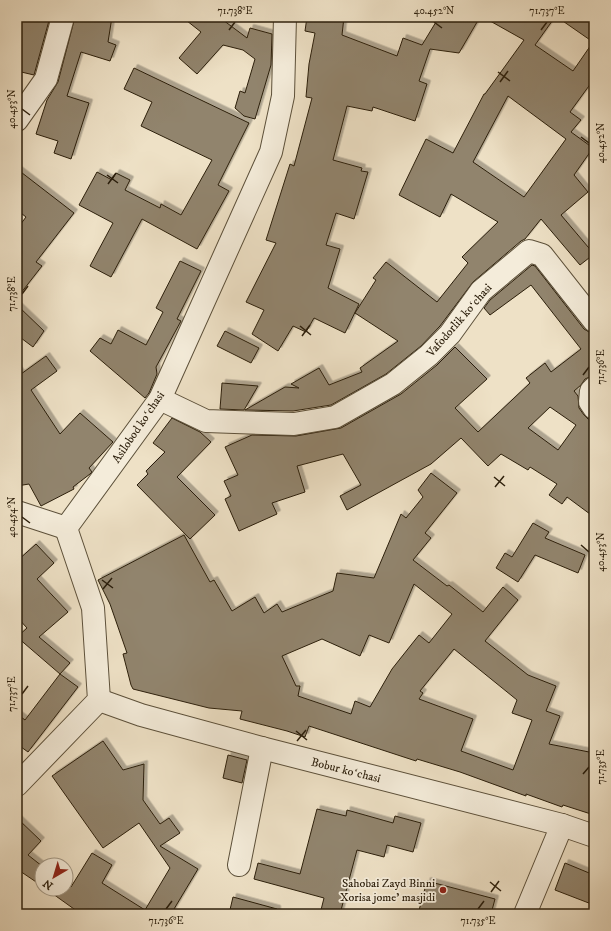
<svg xmlns="http://www.w3.org/2000/svg" width="611" height="931" viewBox="0 0 611 931" font-family="'IM FELL DW Pica',serif">
  <defs>
    <filter id="shadow"><feDropShadow dx="3.5" dy="-3.5" stdDeviation="0" flood-color="#0004"/></filter>
  </defs>
  <rect width="100%" height="100%" fill="#eee1c6"/>
  <filter id="stains"><feTurbulence type="fractalNoise" baseFrequency=".005" numOctaves="4"/><feColorMatrix values="0 0 0 0 .2 0 0 0 0 .09 0 0 0 0 .02 0 0 0 .5 -.17"/></filter>
  <radialGradient id="worn" r=".72"><stop offset=".6" stop-color="#630" stop-opacity="0"/><stop offset="1" stop-color="#630" stop-opacity=".3"/></radialGradient>
  <g fill="#91846d" stroke="#2c1f0c" fill-rule="evenodd" filter="url(#shadow)">
    <polygon points="17,17 50,17 34,75 17,71"/>
    <polygon points="75,17 112,17 108,42 116,45 110,61 81,52 67,96 89,103 71,159 54,153 58,141 36,134 47,100 58,82"/>
    <polygon points="182,17 219,17 247,38 250,28 272,34 271,65 255,119 244,116 235,108 240,91 245,93 255,59 243,50 223,45 197,74 179,58 201,32"/>
    <polygon points="307,17 344,17 342,35 397,56 403,38 422,45 439,17 480,17 459,53 430,49 419,81 427,84 415,121 373,107 372,111 347,106 333,160 362,168 361,171 368,172 354,219 336,213 326,245 340,249 328,288 359,304 345,333 314,318 306,332 293,326 278,351 252,334 264,310 246,302 276,243 266,240 290,164 294,166 312,98 306,97 309,64 315,33 305,31"/>
    <path d="M483 17H555L535 45 573 71 593 42 557 17H594V79L570 112 581 120 571 132 593 148 574 175 588 192 561 215 594 254 580 265 541 219 525 239 521 241 473 282 440 326 421 346 386 374 331 405 293 411 245 410 285 387 299 388 291 384 319 368 329 385 362 372 360 368 398 341 355 313 376 280 373 278 386 262 437 302 468 263 462 257 498 222 451 194 440 217 399 195 426 139 453 153 484 94H485L524 40ZM508 96 566 139 524 197 473 162Z"/>
    <polygon points="134,68 249,123 218,185 229,191 197,249 142,219 111,277 90,266 113,223 79,205 97,172 112,180 116,173 130,180 125,190 160,208 161,204 181,215 212,160 141,126 152,102 124,89"/>
    <polygon points="17,169 74,213 36,262 42,266 17,298 17,229 26,217 17,210"/>
    <polygon points="180,261 201,271 177,319 181,321 156,367 157,374 149,393 145,398 90,351 100,338 111,344 118,330 146,345 163,312 156,308"/>
    <path d="M532 265 535 266 584 329 594 335V375L585 379 581 385 574 391 578 396 579 408 584 415 588 419 594 420V517L567 497 562 504 549 495 557 484 530 467 528 470 501 454 488 466 461 438 431 464 347 510 340 496 361 485 343 454 297 466 305 492 272 503 277 514 239 531 225 499 231 496 224 481 238 475 225 447 252 435 296 436 341 428 401 394 437 365 455 347 487 379 455 408 478 432 530 383 526 378 545 363 551 372 581 349 531 285 490 315 484 308 490 300ZM550 407 576 425 558 450 528 428Z"/>
    <polygon points="17,305 44,331 33,347 17,335"/>
    <polygon points="225,331 259,348 251,363 217,346"/>
    <polygon points="46,356 57,371 31,390 60,434 80,413 113,442 89,468 92,472 90,474 73,487 74,489 41,506 29,484 17,486 17,368 21,374"/>
    <polygon points="222,383 258,386 244,410 220,409"/>
    <polygon points="172,418 200,432 211,442 177,477 215,515 190,539 137,485 148,474 146,471 165,452 153,443"/>
    <path d="M431 473 457 493 425 533 431 538 413 560 447 586 449 585 483 612 503 587 518 600 485 641 528 675 556 686 546 711 560 716 549 744 594 753V815L563 805 562 807 526 794V796L460 772 417 759 416 761 309 726 305 737 287 731 240 719 242 711 209 708 133 689 131 685 123 654 127 653 110 604 98 580 184 535 210 582 214 580 232 611 255 597 264 613 277 604 282 612 333 591 337 573 374 578 401 514 406 518 423 497 418 490ZM414 584 452 614 429 643 419 635 392 669 370 707 355 701 351 714 298 696 300 686H296L282 656 322 639 360 656 369 635 389 643ZM454 649 517 700 512 713 532 720 513 770 461 751 473 719 419 699 423 693 420 691Z"/>
    <polygon points="533,523 549,532 545,538 585,555 578,573 535,555 518,582 496,568 505,553 512,557"/>
    <polygon points="36,544 54,563 37,579 68,612 39,637 70,663 60,674 17,637 27,628 17,617 17,561"/>
    <polygon points="60,674 78,687 28,752 17,744 17,714 25,720"/>
    <polygon points="103,741 123,770 144,764 143,800 160,824 169,818 180,833 160,846 198,869 171,914 81,914 46,889 66,889 66,883 71,887 92,853 112,865 102,883 145,910 170,868 139,823 103,848 52,776"/>
    <polygon points="228,755 247,760 242,783 223,778"/>
    <polygon points="317,809 346,816 347,810 393,823 395,816 421,823 413,852 387,845 384,857 357,850 340,914 320,914 324,898 254,879 258,863 300,874"/>
    <polygon points="17,818 41,841 28,855 42,866 42,886 17,869"/>
    <polygon points="565,863 594,875 594,905 555,890"/>
    <polygon points="427,881 495,899 491,914 418,914"/>
    <polygon points="233,897 277,909 277,914 229,914"/>
  </g>
  <g fill="none" stroke-linecap="round" stroke-linejoin="round">
    <defs>
      <g id="minor">
        <polyline points="17,120 46,79 63,17"/>
        <polyline points="594,388 591,391 590,402 594,408"/>
        <polyline points="160,399 206,421 294,424 335,417 393,384 429,355 450,334 481,291 529,251 542,255 594,321"/>
        <polyline points="17,512 66,528"/>
        <polyline points="99,700 141,715 262,748 562,825 594,836"/>
        <polyline points="17,785 99,700 93,608 66,528 160,399 271,152 283,96 285,17"/>
        <polyline points="239,865 262,748"/>
        <polyline points="525,914 562,825"/>
      </g>
    </defs>
    <use href="#minor" stroke="#5c503a" stroke-width="24"/>
    <use href="#minor" stroke="#f4ecda" stroke-width="22"/>
  </g>
  <path fill="none" stroke="#2c1f0c" stroke-width="1.5" d="M434 22 442 28M229 30 235 22M541 30 547 22M498 72 510 81M500 82 508 71M22 109 30 115M581 137 589 143M107 175 118 183M108 184 116 173M22 294 28 286M300 326 311 335M302 336 310 325M583 375 589 367M494 477 505 486M495 487 504 476M22 517 30 523M581 545 589 552M102 580 113 588M103 589 112 578M22 694 28 686M296 731 307 740M297 741 306 730M583 774 589 767M490 882 501 891M491 892 499 881M166 909 172 901M478 909 484 901"/>
  <circle fill="#8f2418" stroke="#f4ecda" stroke-width="1.5" cx="443" cy="890" r="4"/>
  <g text-anchor="middle" stroke-width="3.5" stroke-linejoin="round" paint-order="stroke">
    <g font-size="12" fill="#2c1f0c" stroke="#f4ecda">
      <text transform="translate(459 320) rotate(-49)" y="4">Vafodorlik koʻchasi</text>
      <text transform="translate(138 427) rotate(-56)" y="4">Asilobod koʻchasi</text>
      <text transform="translate(346 770) rotate(14)" y="4">Bobur koʻchasi</text>
    </g>
    <g font-size="12" fill="#2c1f0c" stroke="#f4ecda" text-anchor="end">
      <text x="435" y="887">Sahobai Zayd Binni<tspan x="435" dy="14">Xorisa jome' masjidi</tspan></text>
    </g>
  </g>
  <rect width="611" height="931" fill="none" stroke="#eee1c6" stroke-width="44"/>
  <g transform="translate(54 877) rotate(218)"><circle r="19" fill="#f4ecda" stroke="#a49a88"/>
  <path d="M0-3L7 15L0 10L-7 15Z" fill="#8f2418"/>
  <text y="-6" font-size="11" font-weight="bold" text-anchor="middle" fill="#2c1f0c">N</text>
  </g>
  <rect x="22" y="22" width="567" height="887" fill="none" stroke="#2c1f0c" stroke-width="1.5"/>
  <g font-size="10" text-anchor="middle" fill="#2c1f0c">
    <text x="235" y="14">71.738°E</text>
    <text x="434" y="14">40.452°N</text>
    <text x="547" y="14">71.737°E</text>
    <text transform="translate(11 109) rotate(-90)" y="4">40.453°N</text>
    <text transform="translate(600 143) rotate(-90)" y="4">40.452°N</text>
    <text transform="translate(11 294) rotate(-90)" y="4">71.738°E</text>
    <text transform="translate(600 367) rotate(-90)" y="4">71.736°E</text>
    <text transform="translate(11 517) rotate(-90)" y="4">40.454°N</text>
    <text transform="translate(600 552) rotate(-90)" y="4">40.453°N</text>
    <text transform="translate(11 694) rotate(-90)" y="4">71.737°E</text>
    <text transform="translate(600 767) rotate(-90)" y="4">71.735°E</text>
    <text x="166" y="924">71.736°E</text>
    <text x="478" y="924">71.735°E</text>
  </g>
  <rect width="100%" height="100%" filter="url(#stains)"/>
  <rect width="100%" height="100%" fill="url(#worn)"/>
</svg>
